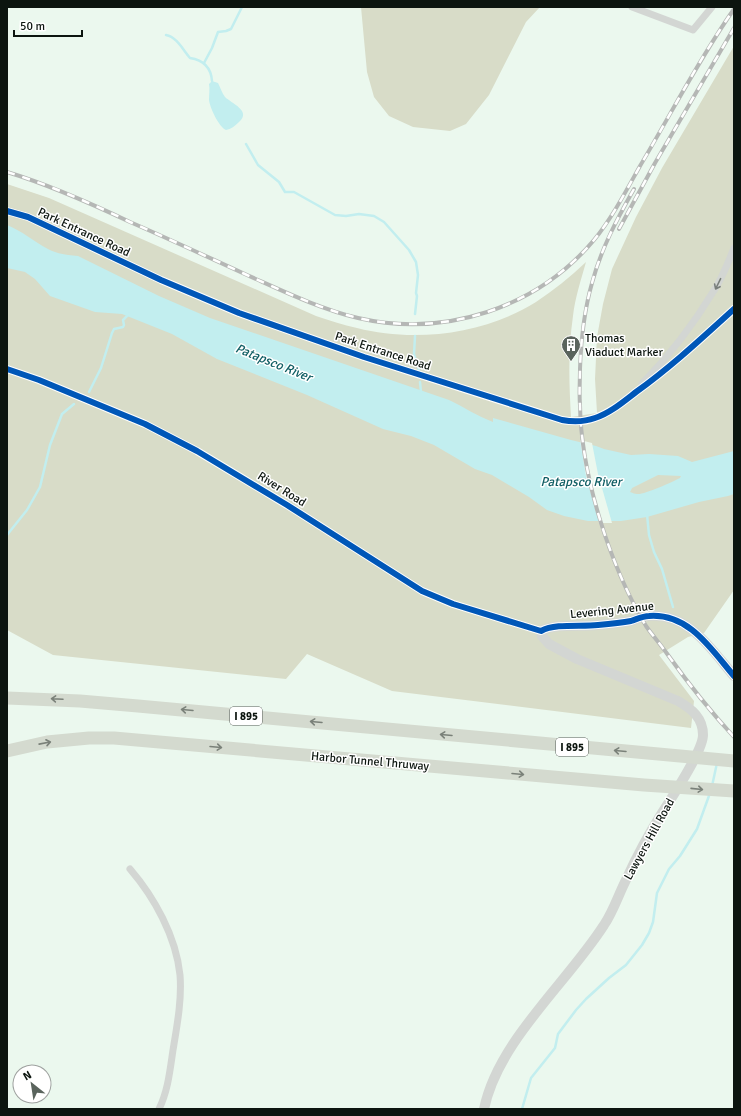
<svg xmlns="http://www.w3.org/2000/svg" width="741" height="1116" viewBox="0 0 741 1116" font-family="Signika,sans-serif">
  <rect width="100%" height="100%" fill="#ebf8ee"/>
  <g fill="#d8dcc8">
    <polygon points="361,7 540,7 526,22 489,95 466,124 450,131 413,127 389,116 374,97 367,72"/>
    <path d="M734 46V590L704 633 688 637 659 655 694 701 691 728 392 691 307 654 286 679 53 655 7 630V184L49 198 316 316C329 320 343 325 357 328 415 343 485 334 536 302 554 290 570 277 586 262 581 280 575 298 573 316 568 350 569 383 571 417L597 413 595 379 597 337 603 304 612 269 636 217 662 168Z"/>
  </g>
  <g fill="#c2eeef" fill-rule="evenodd">
    <path d="M212 81 218 83C220 87 222 93 225 97 231 103 252 111 239 122 235 126 231 129 226 130 219 127 210 108 209 100 209 94 210 89 209 84Z"/>
    <path d="M7 225C22 231 33 241 48 249 57 254 68 255 78 256L159 296 210 318 449 400C464 407 477 416 493 422V418L571 440 596 446 604 449 631 455 649 454 678 456 692 462 734 451V494L728 496 699 502 647 517 621 521H588L564 516 547 510 529 497 492 475 475 469 434 445 411 436 383 429 307 395 217 359 172 334 122 314 95 312 50 296 35 279 25 272 7 268ZM658 475 681 476 680 478C672 482 644 495 637 494 635 494 633 493 630 492L632 488Z"/>
  </g>
  <polygon fill="#ebf8ee" points="580,440 592,443 598,474 612,523 599,523 586,476"/>
  <g fill="none" stroke-linecap="round" stroke-linejoin="round">
    <g stroke="#c2eeef" stroke-width="2.5">
      <path d="M166 35C177 37 183 50 190 58 203 60 211 67 212 81"/>
      <polyline points="204,63 212,48 218,32 226,31 231,29 242,7"/>
      <polyline points="246,144 258,165 279,182 285,192 294,192 335,215 346,216 359,214 374,216 384,222 409,250 416,262 418,275 416,293 417,296 415,314"/>
      <polyline points="415,336 414,354 419,370"/>
      <polyline points="420,382 421,392"/>
      <polyline points="89,392 101,368 112,333 114,329 123,327 124,325 123,320 129,314"/>
      <polyline points="647,514 649,535 654,552 662,569 673,607"/>
      <polyline points="7,535 27,510 40,487 50,445 62,414 74,404"/>
      <polyline points="712,786 717,763"/>
      <polyline points="522,1109 531,1078 555,1048 558,1034 576,1010 586,999 609,978 626,965 642,945 649,933 653,922 657,893 669,869 680,856 697,829 710,793"/>
    </g>
    <g stroke="#d3d6d3" stroke-width="7">
      <polyline points="632,7 693,30 712,7"/>
      <path d="M7 211 28 217 161 280 239 313 364 357 562 420C573 422 584 422 595 418 610 413 623 402 636 392 671 367 702 338 734 309"/>
      <polyline points="7,369 39,380 145,424 197,451 287,505 422,591 453,604 541,631"/>
      <path d="M642 384C669 356 693 325 713 292 722 279 728 263 734 248"/>
      <path d="M130 869C154 897 176 936 180 975 182 999 177 1026 173 1050 170 1070 168 1091 159 1109"/>
    </g>
    <path stroke="#d3d6d3" stroke-width="10" d="M484 1109C498 1041 567 983 604 925 613 912 618 896 625 882 636 858 648 835 662 813 672 797 703 751 703 735 703 718 692 709 678 701L577 659 549 644 542 636 541 631C556 623 581 627 598 625 609 624 620 623 631 621 637 619 643 616 649 616 689 613 711 649 734 676"/>
    <g stroke="#d4dacf" stroke-width="13">
      <polyline points="7,698 80,701 138,706 734,761"/>
      <polyline points="7,751 47,742 89,738 114,738 644,785 734,791"/>
    </g>
    <defs>
      <g id="rail">
        <path d="M7 172C50 185 90 203 130 222 169 239 208 257 247 275 283 291 320 309 358 318 445 338 537 308 594 240 612 218 626 191 640 166 671 114 699 59 734 9"/>
        <path d="M634 189C617 219 601 249 592 283 584 311 581 340 580 369 580 381 579 393 580 405 581 475 610 566 646 626 653 636 661 645 668 655 688 683 710 711 734 737"/>
        <polyline points="619,229 655,163 734,28"/>
      </g>
    </defs>
    <use href="#rail" stroke="#b5b7b5" stroke-width="4"/>
    <use href="#rail" stroke="#fff" stroke-width="2.5" stroke-dasharray="8" stroke-linecap="butt"/>
    <defs>
      <g id="cycleway">
        <path d="M7 211 28 217 161 280 239 313 364 357 562 420C573 422 584 422 595 418 610 413 623 402 636 392 671 367 702 338 734 309"/>
        <path d="M7 369 39 380 145 424 197 451 287 505 422 591 453 604 541 631C556 623 581 627 598 625 609 624 620 623 631 621 637 619 643 616 649 616 689 613 711 649 734 676"/>
      </g>
    </defs>
    <use href="#cycleway" stroke="#fff" stroke-width="8"/>
    <use href="#cycleway" stroke="#0057b8" stroke-width="6"/>
  </g>
  <defs><path id="oneway-shaft" d="M-6 0H5M1.5-3L5.5 0L1.5 3" fill="none" stroke-width="1.6" stroke-linecap="round" stroke-linejoin="round"/></defs>
  <use stroke="#797f7b" href="#oneway-shaft" transform="translate(718 284) rotate(116)"/>
  <g stroke="#7a8179">
    <use href="#oneway-shaft" transform="translate(57 699) rotate(-177)"/>
    <use href="#oneway-shaft" transform="translate(187 710) rotate(-175)"/>
    <use href="#oneway-shaft" transform="translate(316 722) rotate(-175)"/>
    <use href="#oneway-shaft" transform="translate(446 735) rotate(-175)"/>
    <use href="#oneway-shaft" transform="translate(45 743) rotate(-11)"/>
    <use href="#oneway-shaft" transform="translate(216 747) rotate(5)"/>
    <use href="#oneway-shaft" transform="translate(620 751) rotate(-175)"/>
    <use href="#oneway-shaft" transform="translate(518 774) rotate(5)"/>
    <use href="#oneway-shaft" transform="translate(697 789) rotate(6)"/>
  </g>
  <defs>
    <symbol id="building-pin" viewBox="-11 -11 22 30"><path d="M0 17L-7.5 6A9.5 9.5 0 1 1 7.5 6Z" fill="#5a645d" stroke="#fff"/><path d="M-4-6H4V6H1V3H-1V6H-4ZM-2.5-4.3h1.7v1.8h-1.7ZM.8-4.3h1.7v1.8H.8ZM-2.5-1h1.7V.8h-1.7ZM.8-1h1.7V.8H.8Z" fill="#fff"/></symbol>
  </defs>
  <g fill-rule="evenodd">
    <use href="#building-pin" x="560" y="334" width="22" height="30"/>
  </g>
  <g text-anchor="middle" stroke-width="3" stroke-linejoin="round" paint-order="stroke">
    <g fill="#fff" stroke="#555b57" stroke-width="1">
      <rect x="230" y="707" width="32" height="18" rx="3"/>
      <rect x="556" y="738" width="32" height="18" rx="3"/>
    </g>
    <g font-size="11" font-weight="bold" fill="#0c150f">
      <text x="246" y="720">I 895</text>
      <text x="572" y="751">I 895</text>
    </g>
    <g font-size="12" fill="#0c150f" stroke="#fff">
      <text transform="translate(84 232) rotate(25)" y="4">Park Entrance Road</text>
      <text transform="translate(383 351) rotate(18)" y="4">Park Entrance Road</text>
      <text transform="translate(282 489) rotate(32)" y="4">River Road</text>
      <text transform="translate(612 610) rotate(-6)" y="4">Levering Avenue</text>
      <text transform="translate(370 761) rotate(5)" y="4">Harbor Tunnel Thruway</text>
      <text transform="translate(649 839) rotate(-61)" y="4">Lawyers Hill Road</text>
    </g>
    <g font-size="12" fill="#0c150f" stroke="#fff" text-anchor="start">
      <text x="585" y="342">Thomas<tspan x="585" dy="14">Viaduct Marker</tspan></text>
    </g>
    <g font-size="13" font-style="italic" fill="#105e64" stroke="#fff">
      <text transform="translate(274 362) rotate(22)" y="5">Patapsco River</text>
      <text x="581" y="486">Patapsco River</text>
    </g>
  </g>
  <rect width="741" height="1116" fill="none" stroke="#0c150f" stroke-width="16"/>
  <g transform="translate(32 1084) rotate(330)"><circle r="19" fill="#ffffff" stroke="#9ea19f"/>
  <path d="M0-3L7 15L0 10L-7 15Z" fill="#5a645d"/>
  <text y="-6" font-size="11" font-weight="bold" text-anchor="middle" fill="#0c150f">N</text>
  </g>
  <path d="M14 30v6h68v-6" fill="none" stroke="#0c150f" stroke-width="2"/>
  <text x="20" y="30" font-size="12" fill="#0c150f" stroke="#ffffff" stroke-width="3" paint-order="stroke">50 m</text>
</svg>
